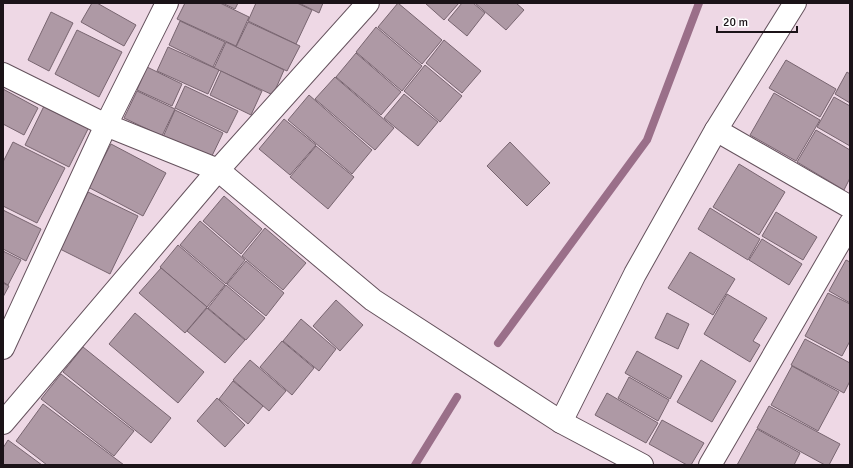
<svg xmlns="http://www.w3.org/2000/svg" width="853" height="468" viewBox="0 0 853 468" font-family="Signika,sans-serif">
  <rect width="100%" height="100%" fill="#eed8e5"/>
  <g fill="none" stroke-linecap="round" stroke-linejoin="round">
    <g stroke="#9a6f89" stroke-width="8">
      <polyline points="498,343 647,140 699,3"/>
      <polyline points="415,465 457,397"/>
    </g>
  </g>
  <g fill="#ae99a5" stroke="#786570">
    <polygon points="92,3 97,3 136,25 124,46 81,22"/>
    <polygon points="185,3 220,3 249,17 236,46 177,19"/>
    <polygon points="222,3 238,3 235,9"/>
    <polygon points="256,3 297,3 312,10 296,44 248,21"/>
    <polygon points="299,3 323,3 319,13"/>
    <polygon points="398,3 442,40 422,64 378,27"/>
    <polygon points="425,3 459,3 444,20"/>
    <polygon points="462,3 473,3 485,13 467,36 448,20"/>
    <polygon points="475,3 516,3 524,10 506,30"/>
    <polygon points="51,12 73,23 49,71 28,60"/>
    <polygon points="180,21 225,42 213,67 169,45"/>
    <polygon points="248,22 300,46 287,71 236,47"/>
    <polygon points="376,27 422,66 402,91 356,52"/>
    <polygon points="77,30 122,52 99,97 55,74"/>
    <polygon points="444,40 481,71 462,93 426,63"/>
    <polygon points="226,42 284,70 273,95 214,68"/>
    <polygon points="168,47 219,70 208,94 157,71"/>
    <polygon points="356,53 401,92 381,115 336,77"/>
    <polygon points="786,60 836,89 820,117 769,88"/>
    <polygon points="425,65 462,96 440,122 404,91"/>
    <polygon points="147,67 182,84 172,106 137,90"/>
    <polygon points="221,71 262,91 251,115 210,95"/>
    <polygon points="847,72 850,74 850,103 835,94"/>
    <polygon points="335,77 394,128 375,150 315,99"/>
    <polygon points="185,86 238,111 227,133 175,108"/>
    <polygon points="3,89 38,108 24,135 3,124"/>
    <polygon points="137,91 175,109 162,136 124,118"/>
    <polygon points="774,93 820,120 796,161 750,135"/>
    <polygon points="404,94 438,122 418,146 384,118"/>
    <polygon points="309,95 372,150 352,174 288,120"/>
    <polygon points="834,97 850,106 850,146 817,127"/>
    <polygon points="45,104 89,127 69,167 25,145"/>
    <polygon points="175,110 223,133 210,160 163,137"/>
    <polygon points="284,119 316,145 290,175 259,149"/>
    <polygon points="816,130 850,150 850,178 844,190 797,162"/>
    <polygon points="13,142 65,168 37,223 3,206 3,162"/>
    <polygon points="510,142 550,183 527,206 487,166"/>
    <polygon points="111,144 166,173 143,216 88,187"/>
    <polygon points="316,146 354,177 328,209 290,177"/>
    <polygon points="739,164 785,192 759,235 713,207"/>
    <polygon points="88,192 138,216 110,274 60,249"/>
    <polygon points="224,196 262,229 241,254 203,221"/>
    <polygon points="710,208 760,239 748,260 698,229"/>
    <polygon points="3,210 41,229 26,261 3,249"/>
    <polygon points="776,212 817,237 803,260 762,236"/>
    <polygon points="200,221 245,260 226,284 180,245"/>
    <polygon points="265,228 306,263 283,290 242,256"/>
    <polygon points="762,239 802,264 789,285 749,260"/>
    <polygon points="178,245 225,285 207,307 160,267"/>
    <polygon points="3,251 21,260 8,285 3,282"/>
    <polygon points="690,252 735,279 713,315 668,288"/>
    <polygon points="846,260 850,262 850,303 829,291"/>
    <polygon points="246,261 284,293 266,316 227,284"/>
    <polygon points="161,268 207,307 185,333 139,293"/>
    <polygon points="3,283 9,286 3,297"/>
    <polygon points="226,285 265,318 246,340 208,308"/>
    <polygon points="828,293 850,304 850,341 842,356 805,336"/>
    <polygon points="727,294 767,318 753,341 760,345 750,362 704,334"/>
    <polygon points="336,300 363,325 340,351 313,326"/>
    <polygon points="207,308 245,340 225,363 187,331"/>
    <polygon points="135,313 204,372 178,403 109,344"/>
    <polygon points="667,313 689,324 678,349 655,338"/>
    <polygon points="301,319 336,349 319,371 283,341"/>
    <polygon points="805,339 850,363 850,381 844,393 791,365"/>
    <polygon points="282,341 314,368 292,395 260,367"/>
    <polygon points="83,347 171,418 151,443 63,372"/>
    <polygon points="637,351 682,376 670,399 625,373"/>
    <polygon points="250,360 286,391 269,411 233,380"/>
    <polygon points="701,360 736,381 712,422 677,402"/>
    <polygon points="792,366 839,392 818,431 771,405"/>
    <polygon points="61,374 134,431 114,456 41,399"/>
    <polygon points="629,377 669,400 658,421 618,398"/>
    <polygon points="233,381 263,406 248,424 219,399"/>
    <polygon points="607,393 658,423 646,443 595,415"/>
    <polygon points="217,398 245,425 225,447 197,421"/>
    <polygon points="43,404 124,465 47,465 16,441"/>
    <polygon points="769,406 840,444 829,465 825,465 757,428"/>
    <polygon points="662,420 704,443 691,465 687,465 649,444"/>
    <polygon points="757,429 800,453 794,465 737,465"/>
    <polygon points="8,440 42,465 3,465 3,448"/>
  </g>
  <g fill="none" stroke-linecap="round" stroke-linejoin="round">
    <defs>
      <g id="minor">
        <polyline points="3,74 106,125 218,170 373,300 561,422 642,465"/>
        <polyline points="716,130 850,207"/>
        <polyline points="3,348 106,125 167,3"/>
        <polyline points="561,422 635,274 716,130 795,3"/>
        <polyline points="3,423 218,170 368,3"/>
        <polyline points="710,465 850,224"/>
      </g>
    </defs>
    <use href="#minor" stroke="#65525d" stroke-width="24"/>
    <use href="#minor" stroke="#fff" stroke-width="22"/>
  </g>
  <rect width="853" height="468" fill="none" stroke="#1b1318" stroke-width="8"/>
  <path d="M717 26v6h80v-6" fill="none" stroke="#1b1318" stroke-width="2"/>
  <text x="723" y="26" font-size="12" fill="#1b1318" stroke="#ffffff" stroke-width="3" paint-order="stroke">20 m</text>
</svg>
